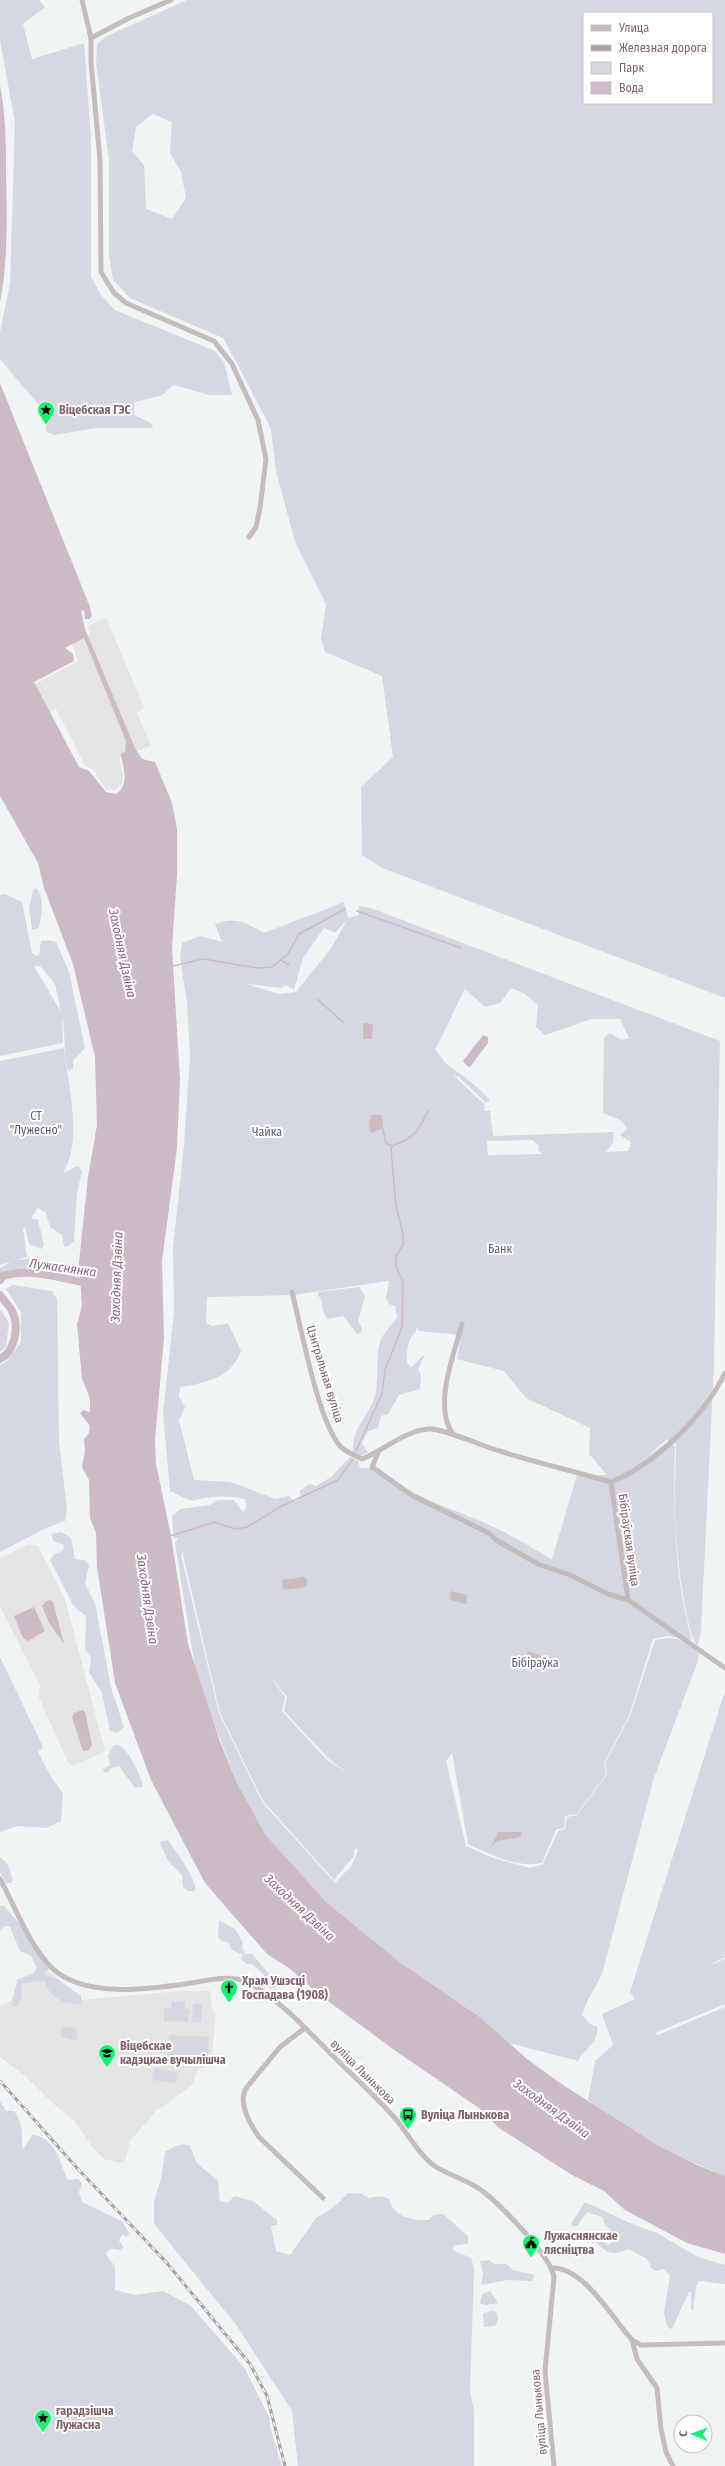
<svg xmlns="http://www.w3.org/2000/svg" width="725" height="2466" viewBox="0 0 725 2466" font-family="'Fira Sans Condensed',sans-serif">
  <rect width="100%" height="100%" fill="#f0f4f5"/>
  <g fill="#e4e4e5">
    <polygon points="106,617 144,708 137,713 151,746 119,758 123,775 122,784 114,790 106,790 93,769 85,766 56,709 0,740 0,703 78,661 72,644 90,635 88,626"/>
    <polygon points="28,1544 38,1546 65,1599 105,1751 73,1766 68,1762 39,1698 40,1685 0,1606 0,1558"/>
    <polygon points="45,1968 82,2000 178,1991 210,1991 212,2007 216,2014 211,2064 198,2070 192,2085 156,2111 130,2141 125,2160 120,2163 104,2159 92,2147 74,2120 59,2109 25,2076 0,2057 0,2006 20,1997 16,1980"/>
  </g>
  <g fill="#d6d8e1" fill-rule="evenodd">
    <polygon points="0,0 39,0 45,7 23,24 32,59 84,43 91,138 91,277 101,295 115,310 215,351 224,362 232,395 209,395 174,385 162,395 134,402 134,415 151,423 153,428 96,428 54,435 46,431 44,411 0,359 0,332 10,283 15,123 0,40"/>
    <path d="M187 0H725V998L382 868 362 855 361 787 393 757 382 676 325 652 321 639 326 604 295 542 276 471 271 429 238 365 223 338 130 298 113 280 109 256V161L96 62 97 44 107 36ZM584 13H712V103H584ZM153 114 172 122 170 153 181 172 186 198 172 219 146 209 144 165 132 151 136 127Z"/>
    <path d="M36 888C45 896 41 918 39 928L32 930 29 909 33 890Z"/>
    <path d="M5 894 22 902 32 953 36 956 39 955 41 941 49 940 56 942 69 972 85 1048 73 1061V1068L69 1071C63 1064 66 1030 62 1017L63 1043 0 1056V895ZM34 966H40L55 984 61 1012Z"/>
    <path d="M344 902 348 918 359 915V906L371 908 720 1041 714 1365 701 1631 698 1646C685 1634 675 1539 675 1517 674 1493 676 1468 676 1444L666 1440 642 1461 667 1442 675 1446C673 1512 674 1577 692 1640L667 1636 653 1639 629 1716 604 1763 606 1774 577 1814 565 1816 564 1828 556 1830 542 1863C517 1868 491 1855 468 1844L452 1753 446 1761 466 1846 493 1858 530 1868 543 1864 558 1831 565 1829 567 1817 577 1815 607 1774 605 1763 630 1716 655 1640C676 1636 682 1639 699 1653L698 1661 654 1778 602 1974 586 2004 582 2015 589 2023 597 2027C600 2041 584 2049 578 2061L509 2043 481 2018 401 1963 326 1902 265 1834 237 1783 203 1695 196 1673 175 1543 178 1538H174L172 1516 181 1509 209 1505 218 1500H234L243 1512 247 1507 245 1499C225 1495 210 1496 191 1501L170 1491 163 1413 174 1312 173 1248 184 1145 190 1055 187 1003 180 957 182 943 200 936 222 942 215 924C237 916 245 923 264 933ZM347 920 332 947 296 992 279 994 247 984 281 988 286 985 294 990 303 958 324 928 335 933ZM511 988 525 994 538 1005 536 1027 545 1035 592 1019H620L629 1038 622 1040 610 1033 604 1038 603 1113 622 1121 627 1129 620 1135 631 1142 628 1151 606 1152 613 1143 614 1132 493 1136 490 1111H485V1117L484 1104 453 1075 459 1077 486 1103 490 1101C478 1085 462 1076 447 1064 442 1060 440 1054 435 1050L465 989 485 1007 500 1003ZM533 1140 539 1146 538 1150 542 1154 488 1155 487 1141ZM389 1281 386 1298 389 1304 395 1306 397 1317C393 1324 384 1333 381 1339 375 1352 379 1380 375 1396 368 1418 352 1427 353 1452L359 1457 368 1452 362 1443 368 1431 378 1428 381 1416 388 1414 399 1395 420 1389 421 1374 418 1369 425 1354 411 1367 407 1363C407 1350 407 1340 416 1331V1327L419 1331 461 1335 457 1359 504 1371 526 1398 590 1428 589 1454 607 1475H577L552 1559C530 1547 508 1533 485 1523 449 1507 407 1496 379 1468H360L358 1461 350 1457 331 1477 316 1486 310 1484 300 1490V1499L295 1502 289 1496 276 1499 230 1482 194 1480 179 1420 185 1407 179 1397 180 1387C206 1383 231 1378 241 1351L228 1323 212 1326 206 1323 207 1297 293 1295ZM185 1551 183 1555 220 1713 263 1801 334 1880 354 1856 355 1848 358 1850 352 1865 335 1883 262 1802 219 1713 181 1555ZM268 1673 287 1697 284 1711 330 1760 350 1775 327 1760 282 1711 285 1697Z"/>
    <path d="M64 1048C68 1082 83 1142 63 1173L78 1166 82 1171 77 1193 74 1241 69 1246H64L62 1235 50 1227 46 1213 38 1208 31 1218 38 1220 44 1245 41 1249 29 1244 25 1227 23 1229 27 1257 16 1260 27 1259 43 1262 44 1269C32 1274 9 1262 0 1277V1268L11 1262 0 1265V1061Z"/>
    <polygon points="12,1285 52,1291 57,1299 59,1442 67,1509 65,1521 46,1528 0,1552 0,1365 7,1361 21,1342 21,1312 6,1289"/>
    <polygon points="359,1287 365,1296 358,1321 362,1328 361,1333 357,1334 343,1316 327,1319 323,1311 321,1298 318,1296 318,1292"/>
    <polygon points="0,1309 9,1323 6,1347 0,1352"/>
    <polygon points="61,1532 71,1538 75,1559 85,1560 89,1565 85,1584 95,1603 111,1687 124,1727 117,1733 110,1731 102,1693 89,1672 91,1658 85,1649 86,1616 73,1605 50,1560 54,1554 63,1551 64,1545 53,1541 52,1534"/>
    <polygon points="0,1657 43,1747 38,1752 51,1777 63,1793 61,1821 46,1828 17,1826 0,1832"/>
    <polygon points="725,1691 725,1957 708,1966 725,1959 725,2004 655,2033 658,2035 725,2007 725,2176 669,2152 628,2128 588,2100 595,2061 613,2045 602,2014 635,1999 630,1992"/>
    <path d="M118 1745C129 1749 141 1776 143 1787L135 1788 119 1766 112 1768 107 1773 104 1772 103 1769 110 1765 108 1756 113 1746Z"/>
    <path d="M168 1840C179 1856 191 1871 196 1889L194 1891H188L183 1887 182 1875 169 1862 160 1844 161 1841Z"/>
    <polygon points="0,1857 7,1863 13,1880 11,1883 6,1883 0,1872"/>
    <path d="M0 1906H4L24 1929 49 1969 45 1972 46 1975 56 1978 81 1996V2004C64 2005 49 1998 45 1981L22 1983 21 1999 18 2007 13 2006 12 2000 18 1979 32 1975 37 1968 31 1956 20 1951 10 1927 5 1926 0 1930Z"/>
    <polygon points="219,1920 235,1929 243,1943 242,1948 245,1954 252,1954 277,1983 276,1988 270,1989 263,1974 252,1964 246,1964 241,1959 243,1955 232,1950 228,1942 221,1941 218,1937"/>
    <polygon points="172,2001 185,2002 185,2009 189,2009 188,2022 164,2021 164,2008 171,2009"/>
    <polygon points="193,2004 202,2004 201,2022 192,2022"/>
    <polygon points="70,2027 76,2028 77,2039 73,2040 61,2037 61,2028"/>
    <polygon points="169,2035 209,2037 208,2061 168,2059"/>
    <polygon points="154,2068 177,2072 176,2083 152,2080"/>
    <path d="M0 2101 6 2111H14C23 2122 22 2134 22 2147L24 2148 32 2135C56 2137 59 2162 68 2180L78 2179 82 2183 79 2192 82 2202 123 2222 129 2233 127 2237 122 2235 119 2241 124 2247 120 2250 110 2249 106 2255 115 2266V2290L135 2295 163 2291 191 2306 244 2367 270 2419V2427L282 2466H0Z"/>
    <path d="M183 2144 190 2146 196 2162 218 2181 220 2201 228 2203 234 2196 253 2201 277 2220V2225L271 2226 276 2251 290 2255 316 2218 334 2207 348 2193 362 2194 368 2198 382 2196 389 2199C394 2218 412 2220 429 2220L434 2215 443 2214 468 2236V2244L453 2246V2250L471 2258 474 2268 470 2392 474 2411V2466H298L292 2411 237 2326 154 2224V2201L161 2179 165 2152 173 2147Z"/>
    <path d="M585 2202 632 2224 657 2233 698 2257 725 2265V2284L699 2281 696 2287 693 2310H691V2292H689L672 2329 667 2327 664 2313 670 2275 663 2269 655 2271 651 2268 647 2259 629 2249C609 2256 610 2254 595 2242L592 2244 591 2238 594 2235 608 2245 613 2241V2233L604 2223 603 2217 587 2212 577 2226H572V2222Z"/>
    <polygon points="489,2260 494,2264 507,2264 513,2270 535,2275 532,2281 508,2280 481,2285 483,2274 480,2261"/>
    <polygon points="490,2291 498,2303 485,2305 480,2303 482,2294"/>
    <polygon points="493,2311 497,2313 498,2319 495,2326 484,2327 483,2313"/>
  </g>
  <g fill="#cdbbc5" fill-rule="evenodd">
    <path d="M0 86C6 115 6 145 6 175 7 217 8 261 0 303Z"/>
    <path d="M0 383 90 607 92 616 89 619H85L84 610 81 611 85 629 135 748 142 759 155 762 172 803 177 829V874L172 948 180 1080 177 1148 162 1261 164 1338 155 1440 156 1464 171 1536 188 1644 220 1742 237 1783 265 1834 326 1902 401 1963 481 2018 527 2059 560 2083 657 2145 697 2165 725 2176V2254L687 2243 625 2210 604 2191 572 2175 499 2128 479 2108 397 2052 317 1993 289 1968 267 1954 205 1883 151 1780 115 1683 97 1567 96 1533 90 1518 89 1480 82 1467 85 1451 84 1439 89 1433 90 1426 80 1413 83 1410 90 1412V1398L82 1379 77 1324 82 1306 79 1262 88 1177 97 1125 95 1057 73 964 44 888 38 863 0 796ZM84 638 126 741 125 752 121 754C123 768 130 785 116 794L106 792 89 771 79 767 34 682 74 661 73 654 65 648Z"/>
    <polygon points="363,1023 373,1024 372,1039 363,1039"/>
    <polygon points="483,1035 488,1037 488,1043 470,1067 467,1066 463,1061"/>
    <polygon points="372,1115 381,1115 383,1120 382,1128 373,1133 370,1132 369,1124"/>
    <polygon points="304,1577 307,1579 307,1587 283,1590 282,1580"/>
    <polygon points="451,1591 467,1595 467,1604 450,1600"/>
    <polygon points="51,1600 53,1602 64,1644 49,1623 42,1606 46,1601"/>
    <polygon points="34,1607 45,1631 28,1641 23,1638 14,1616"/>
    <polygon points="528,1651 545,1657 543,1665 526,1661"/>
    <polygon points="83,1710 85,1712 92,1745 89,1750 83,1751 72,1717 74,1713"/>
    <polygon points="498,1832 522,1832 520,1837 497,1841 491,1847"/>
  </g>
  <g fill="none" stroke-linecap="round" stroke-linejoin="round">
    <g stroke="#cdbbc5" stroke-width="1.5">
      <polyline points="357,911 461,948"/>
      <polyline points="281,960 289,965"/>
      <polyline points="173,966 203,959 258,968 272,967 288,954 299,934 345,909"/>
      <polyline points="317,999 344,1023"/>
      <polyline points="382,1125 386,1143 392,1146"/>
      <path d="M356 1451 382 1394 385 1370 402 1327 403 1282 396 1267V1256L403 1245V1234L396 1206 391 1150 392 1146C414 1138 418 1132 428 1111"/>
      <polyline points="170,1536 215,1522 235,1529 247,1527 280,1507 338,1480 353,1459"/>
    </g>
    <g stroke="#cdbbc5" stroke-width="8">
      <path d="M0 1280 3 1276C31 1267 61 1279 89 1283"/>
      <path d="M0 1295C4 1301 11 1307 13 1313 19 1327 15 1352 0 1359"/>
    </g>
    <g stroke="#c5bcbf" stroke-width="5">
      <polyline points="82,0 91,38 91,62 100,160 101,272 114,293 126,303 214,341 232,364 258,420 266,459 260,508 256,527 249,537"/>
      <polyline points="91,38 129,18 171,0"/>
      <path d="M292 1292C301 1326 318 1423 341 1447 346 1452 356 1456 362 1459 383 1451 404 1431 428 1429 441 1427 484 1447 500 1451 537 1463 574 1471 611 1482 656 1464 704 1416 725 1373"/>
      <path d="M454 1435C432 1408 454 1354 462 1324"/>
      <polyline points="378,1453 372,1467 413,1496 489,1533 496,1540 538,1564 570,1575 608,1594 628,1600 725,1668"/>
      <polyline points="611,1482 628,1600"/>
      <path d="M0 1879C15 1906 30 1947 52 1968 85 1999 149 1989 191 1983 210 1980 231 1974 249 1983 280 2000 306 2029 330 2053 351 2074 373 2094 393 2116 407 2131 418 2155 436 2167 452 2177 470 2180 485 2193 503 2208 550 2255 554 2277L545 2371 554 2466"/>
      <path d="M305 2028 280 2047 247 2087C237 2101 250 2124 259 2137L323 2198"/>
      <path d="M552 2268C584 2267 613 2319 632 2340L641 2345 725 2343"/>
      <polyline points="632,2340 637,2359 657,2388 661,2429 666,2452 673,2466"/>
    </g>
    <defs>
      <polyline id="rail" points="0,2081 77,2168 166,2262 250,2364 267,2396 285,2466"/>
    </defs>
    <use href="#rail" stroke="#ac9fa4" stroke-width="3"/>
    <use href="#rail" stroke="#fff" stroke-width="1.5" stroke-dasharray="4.5" stroke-linecap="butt"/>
  </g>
  <defs>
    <symbol id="sight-pin" viewBox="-11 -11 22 30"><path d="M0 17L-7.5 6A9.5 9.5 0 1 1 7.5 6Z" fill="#11f471" stroke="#fff"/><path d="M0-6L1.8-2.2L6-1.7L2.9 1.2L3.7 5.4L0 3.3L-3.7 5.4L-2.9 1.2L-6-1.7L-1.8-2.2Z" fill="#111"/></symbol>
    <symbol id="church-pin" viewBox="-11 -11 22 30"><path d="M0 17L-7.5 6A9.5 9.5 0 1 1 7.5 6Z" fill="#11f471" stroke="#fff"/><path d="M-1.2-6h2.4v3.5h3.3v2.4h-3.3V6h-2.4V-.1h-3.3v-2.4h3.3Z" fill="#111"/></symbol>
    <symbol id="university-pin" viewBox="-11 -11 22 30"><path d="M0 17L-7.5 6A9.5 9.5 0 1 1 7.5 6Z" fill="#11f471" stroke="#fff"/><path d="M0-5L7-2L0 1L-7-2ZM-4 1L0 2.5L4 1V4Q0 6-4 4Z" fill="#111"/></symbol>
    <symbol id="bus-pin" viewBox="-11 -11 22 30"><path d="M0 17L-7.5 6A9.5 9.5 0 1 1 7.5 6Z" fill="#11f471" stroke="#fff"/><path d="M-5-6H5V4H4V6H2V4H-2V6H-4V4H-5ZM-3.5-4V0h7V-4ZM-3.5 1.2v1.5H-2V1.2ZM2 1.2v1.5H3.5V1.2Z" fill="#111"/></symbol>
    <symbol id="civic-pin" viewBox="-11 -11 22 30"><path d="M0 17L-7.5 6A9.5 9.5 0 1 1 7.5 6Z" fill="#11f471" stroke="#fff"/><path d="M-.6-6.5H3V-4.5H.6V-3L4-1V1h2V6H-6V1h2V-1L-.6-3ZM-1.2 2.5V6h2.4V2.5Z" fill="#111"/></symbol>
  </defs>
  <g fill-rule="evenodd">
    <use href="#sight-pin" x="36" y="400" width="20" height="27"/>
    <use href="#church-pin" x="219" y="1978" width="20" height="27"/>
    <use href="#university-pin" x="97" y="2043" width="20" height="27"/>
    <use href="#bus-pin" x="398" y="2105" width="20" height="27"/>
    <use href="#civic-pin" x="521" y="2233" width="20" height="27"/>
    <use href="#sight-pin" x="33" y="2408" width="20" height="27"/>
  </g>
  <g text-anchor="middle" stroke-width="4" stroke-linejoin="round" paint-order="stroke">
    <g font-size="12" font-weight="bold" fill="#84616e" stroke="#fff" text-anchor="start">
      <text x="59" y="414">Віцебская ГЭС</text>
      <text x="242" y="1985">Храм Ушэсці<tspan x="242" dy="14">Госпадава (1908)</tspan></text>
      <text x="120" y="2050">Віцебскае<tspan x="120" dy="14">кадэцкае вучылішча</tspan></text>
      <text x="421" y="2119">Вуліца Лынькова</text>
      <text x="544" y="2240">Лужаснянскае<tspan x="544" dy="14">лясніцтва</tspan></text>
      <text x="56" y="2415">гарадзішча<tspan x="56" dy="14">Лужасна</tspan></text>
    </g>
    <g font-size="12" fill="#60607b" stroke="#fff">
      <text x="36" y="1120">СТ<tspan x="36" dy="14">"Лужесно"</tspan></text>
      <text x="267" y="1136">Чайка</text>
      <text x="500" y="1253">Банк</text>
      <text x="535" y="1667">Бібіраўка</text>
    </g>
    <g font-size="12" fill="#84616e" stroke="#fff">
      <text transform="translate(325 1374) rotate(73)" y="4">Цэнтральная вуліца</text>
      <text transform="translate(629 1540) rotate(82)" y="4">Бібіраўская вуліца</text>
      <text transform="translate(363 2072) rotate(45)" y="4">вуліца Лынькова</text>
      <text transform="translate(539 2412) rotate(-95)" y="4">вуліца Лынькова</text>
    </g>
    <g font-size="13" font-style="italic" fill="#90667c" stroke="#fff">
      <text transform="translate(123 953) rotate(78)" y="5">Заходняя Дзвіна</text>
      <text transform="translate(63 1267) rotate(8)" y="5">Лужаснянка</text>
      <text transform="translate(116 1277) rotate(-88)" y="5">Заходняя Дзвіна</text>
      <text transform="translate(148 1599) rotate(82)" y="5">Заходняя Дзвіна</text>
      <text transform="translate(300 1907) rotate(43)" y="5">Заходняя Дзвіна</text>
      <text transform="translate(552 2108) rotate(36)" y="5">Заходняя Дзвіна</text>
    </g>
  </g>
  <rect x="583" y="12" width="130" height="92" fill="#ffffff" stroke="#cec0c5"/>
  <rect x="591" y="25" width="20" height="6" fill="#c5bcbf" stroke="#cec0c5"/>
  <text x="619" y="32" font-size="12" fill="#84616e">Улица</text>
  <rect x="591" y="45" width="20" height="6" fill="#ac9fa4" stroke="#cec0c5"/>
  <text x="619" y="52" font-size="12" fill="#84616e">Железная дорога</text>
  <rect x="591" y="62" width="20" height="12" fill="#d6d8e1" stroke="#cec0c5"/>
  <text x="619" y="72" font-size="12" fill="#84616e">Парк</text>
  <rect x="591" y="82" width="20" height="12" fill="#cdbbc5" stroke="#cec0c5"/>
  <text x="619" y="92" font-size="12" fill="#84616e">Вода</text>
  <g transform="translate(693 2434) rotate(271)"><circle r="19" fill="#ffffff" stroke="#cec0c5"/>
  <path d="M0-3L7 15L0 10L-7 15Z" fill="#11f471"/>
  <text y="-6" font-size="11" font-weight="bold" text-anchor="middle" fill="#84616e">С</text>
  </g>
</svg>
